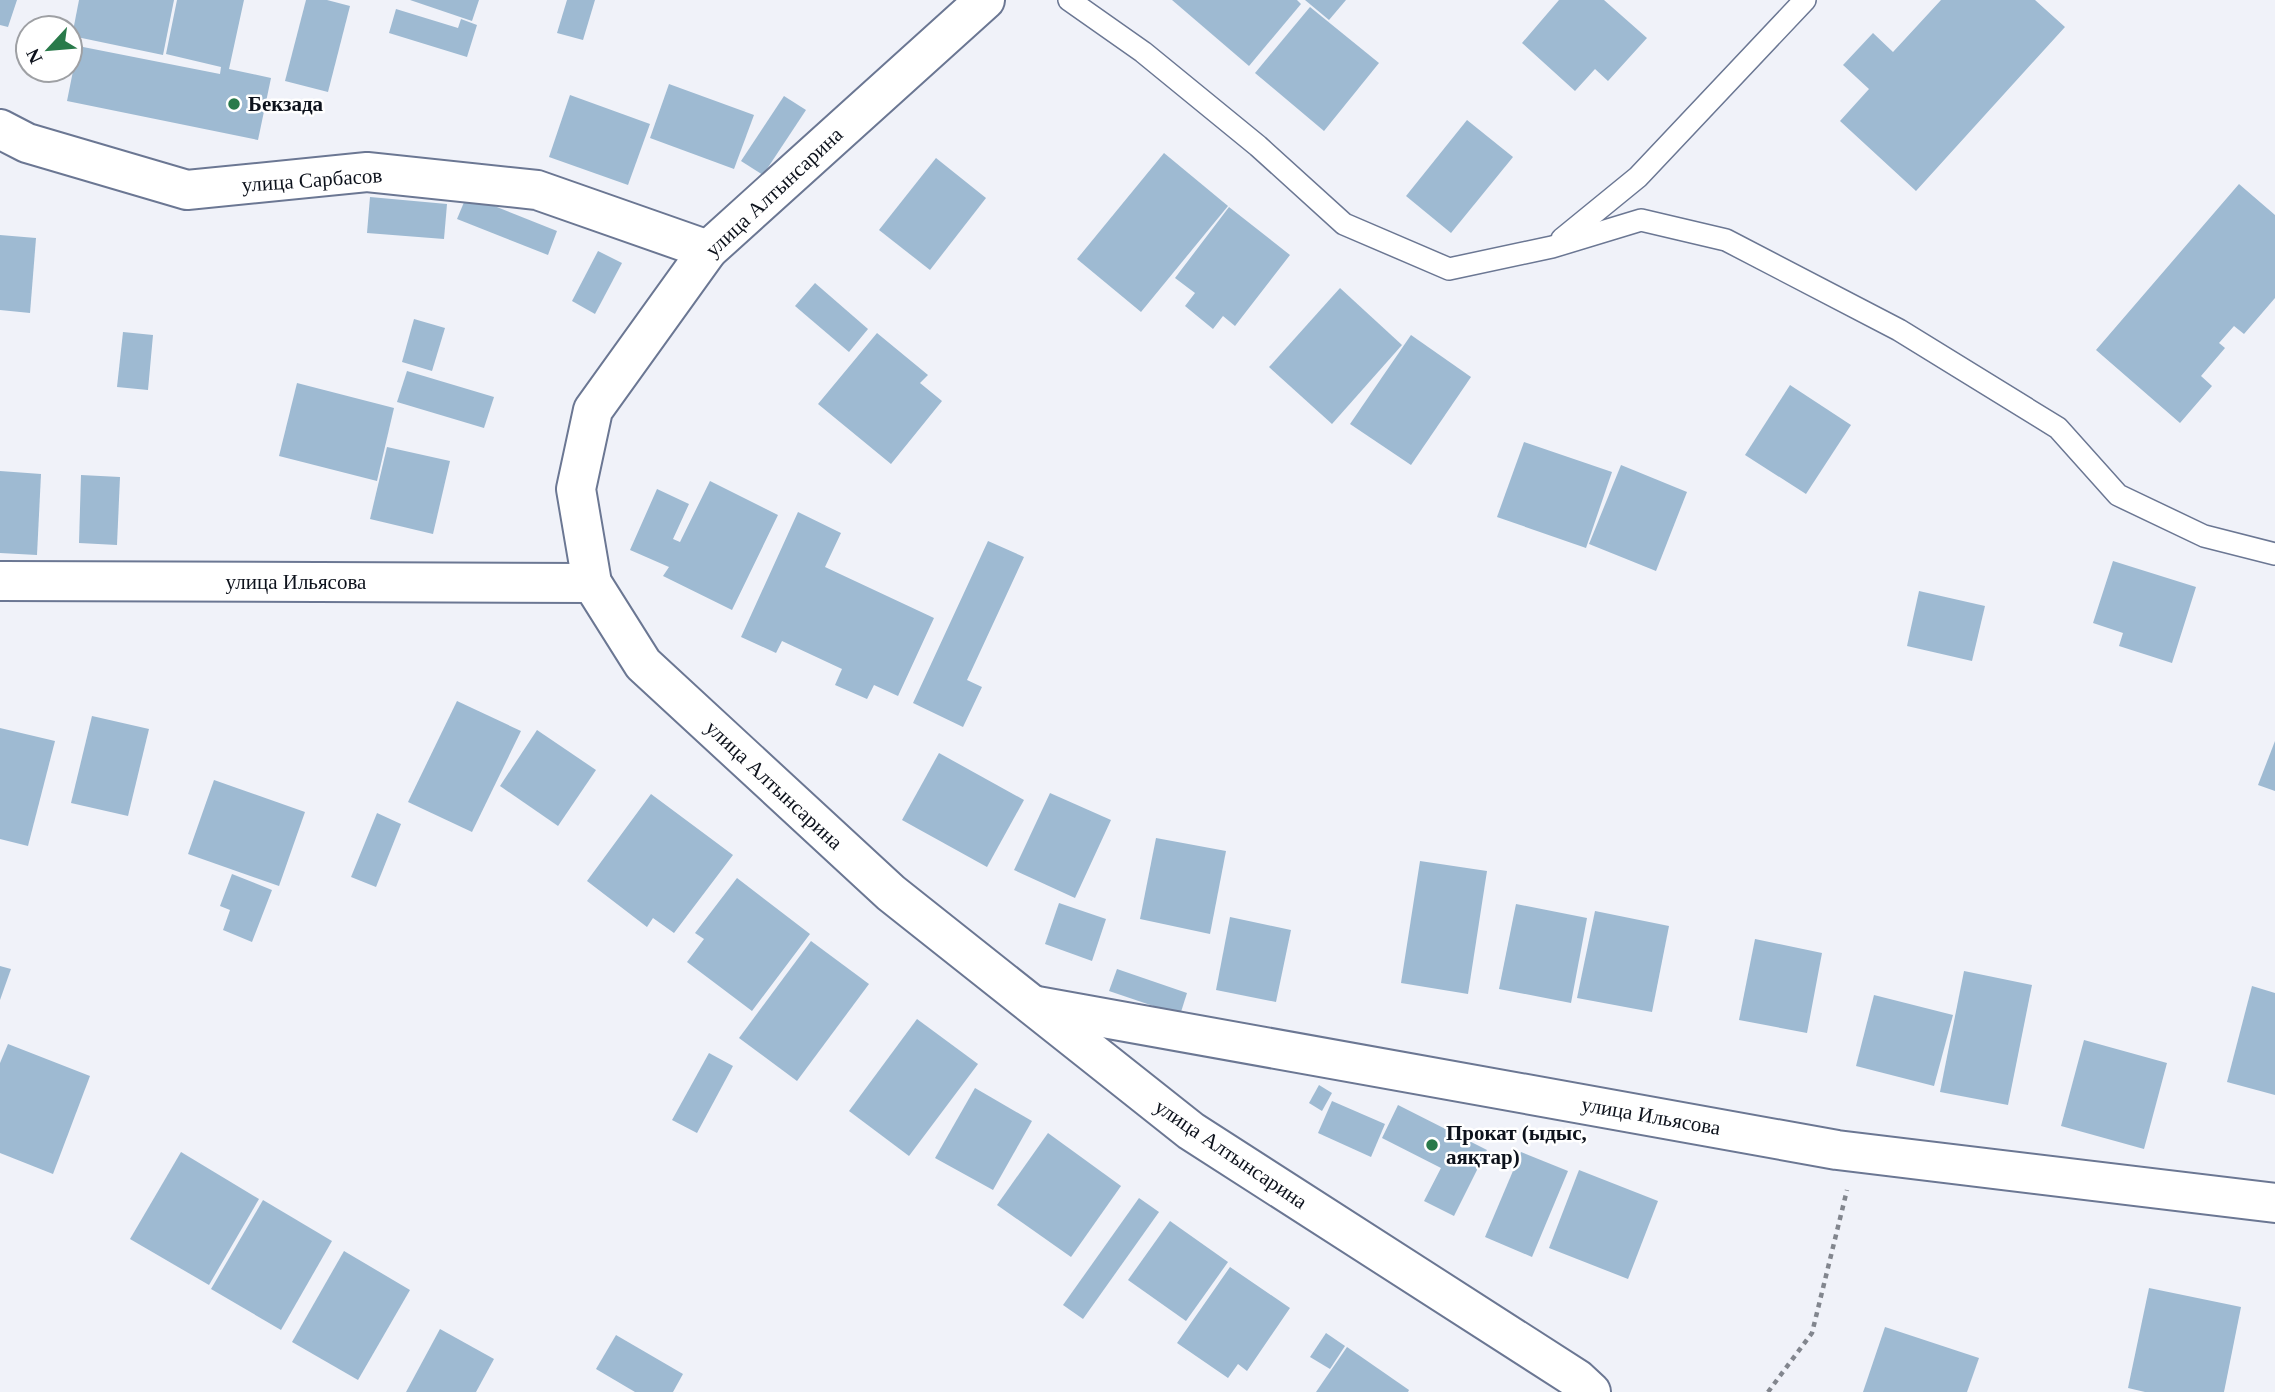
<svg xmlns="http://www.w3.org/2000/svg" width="2275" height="1392" viewBox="0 0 2275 1392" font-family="Georgia,serif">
  <rect width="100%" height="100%" fill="#f0f2f9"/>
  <g fill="#9ebad2">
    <polygon points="0,0 17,0 8,27 0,25"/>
    <polygon points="79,0 174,0 163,55 72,36"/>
    <polygon points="177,0 244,0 229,69 271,78 258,140 67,101 78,46 220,74 221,67 166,54"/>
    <polygon points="306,0 327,0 350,6 328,92 285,81"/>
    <polygon points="410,0 479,0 472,21"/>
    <polygon points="567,0 595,0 583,40 557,33"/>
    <polygon points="1172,0 1297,0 1301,4 1249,66"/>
    <polygon points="1305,0 1346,0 1329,20"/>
    <polygon points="1559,0 1604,0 1647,38 1608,81 1595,69 1575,91 1522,43"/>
    <polygon points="1941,0 2035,0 2065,27 1916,191 1840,121 1869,89 1843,65 1873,33 1893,52"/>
    <polygon points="1310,7 1379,63 1324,131 1255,73"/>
    <polygon points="396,9 458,28 461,19 477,25 467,57 389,33"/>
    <polygon points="669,84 754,115 734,169 650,138"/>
    <polygon points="570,95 650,124 628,185 549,157"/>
    <polygon points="784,96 806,110 763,175 741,161"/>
    <polygon points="1467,120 1513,157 1451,233 1406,196"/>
    <polygon points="1164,153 1228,206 1141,312 1077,259"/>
    <polygon points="936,158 986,198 930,270 879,230"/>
    <polygon points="2239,184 2275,215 2275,298 2244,334 2234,326 2219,343 2225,348 2201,376 2212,386 2180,423 2096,350"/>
    <polygon points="467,195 557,231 548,255 457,219"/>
    <polygon points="370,197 447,204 444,239 367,233"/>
    <polygon points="1229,207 1290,255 1235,326 1223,316 1213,329 1185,306 1195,293 1175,278"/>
    <polygon points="0,235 36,238 30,313 0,310"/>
    <polygon points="598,251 622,263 595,314 572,301"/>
    <polygon points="815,283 868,329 849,352 795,306"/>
    <polygon points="1340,288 1402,345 1332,424 1269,367"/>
    <polygon points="414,319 445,328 432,371 402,362"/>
    <polygon points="123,332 153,335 148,390 117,387"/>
    <polygon points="877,333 928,375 920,383 942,401 891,464 818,404"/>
    <polygon points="1411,335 1471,377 1411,465 1350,424"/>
    <polygon points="407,371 494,397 484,428 397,402"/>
    <polygon points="297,383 394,408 377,481 279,456"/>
    <polygon points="1790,385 1851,425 1806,494 1745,455"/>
    <polygon points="1524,442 1612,472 1586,548 1497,517"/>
    <polygon points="387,447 450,461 433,534 370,519"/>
    <polygon points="1621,465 1687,492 1656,571 1589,544"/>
    <polygon points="0,471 41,474 37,555 0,553"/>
    <polygon points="81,475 120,477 117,545 79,543"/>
    <polygon points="710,481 778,515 732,610 663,576 669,567 630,550 657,489 689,504 673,539 680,542"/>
    <polygon points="798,512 841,533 825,567 934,618 898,696 874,685 867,699 835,685 842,669 782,641 776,653 741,637"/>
    <polygon points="988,541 1024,557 967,680 982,687 963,727 913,703"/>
    <polygon points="2113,561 2196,587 2172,663 2119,646 2123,633 2093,623"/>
    <polygon points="1919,591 1985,606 1972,661 1907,646"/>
    <polygon points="457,701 521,731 472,832 408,802"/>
    <polygon points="92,716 149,729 128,816 71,803"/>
    <polygon points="0,728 55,741 28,846 0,839"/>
    <polygon points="537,730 596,770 558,826 500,786"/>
    <polygon points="2275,741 2275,791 2258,785"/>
    <polygon points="939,753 1024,800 987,867 902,820"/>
    <polygon points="214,780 305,812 279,886 188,854"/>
    <polygon points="1050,793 1111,820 1075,898 1014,870"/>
    <polygon points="651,794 733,855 674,933 653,918 647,927 587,881"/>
    <polygon points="377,813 401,824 376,887 351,877"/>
    <polygon points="1156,838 1226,851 1210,934 1140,919"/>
    <polygon points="1420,861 1487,871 1468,994 1401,983"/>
    <polygon points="232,874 272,890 252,942 223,930 230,910 220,906"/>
    <polygon points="737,878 810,934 752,1011 687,962 704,939 695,933"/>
    <polygon points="1059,903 1106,919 1092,961 1045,944"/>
    <polygon points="1516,904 1587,918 1571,1003 1499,989"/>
    <polygon points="1595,911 1669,926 1652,1012 1577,998"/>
    <polygon points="1230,917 1291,930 1276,1002 1216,990"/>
    <polygon points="1755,939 1822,953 1807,1033 1739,1020"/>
    <polygon points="811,941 869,984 797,1081 739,1038"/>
    <polygon points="0,966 11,969 0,1000"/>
    <polygon points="1117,969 1187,993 1180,1015 1109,991"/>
    <polygon points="1964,971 2032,985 2008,1105 1940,1092"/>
    <polygon points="2252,986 2275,993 2275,1095 2227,1082"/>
    <polygon points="1874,995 1953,1015 1934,1086 1856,1066"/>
    <polygon points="917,1019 978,1064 909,1156 849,1111"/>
    <polygon points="2084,1040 2167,1063 2144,1149 2061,1126"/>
    <polygon points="8,1044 90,1076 53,1174 0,1153 0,1063"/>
    <polygon points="709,1053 733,1066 697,1133 672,1120"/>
    <polygon points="1319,1085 1332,1093 1322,1111 1309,1103"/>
    <polygon points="975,1088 1032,1121 993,1190 935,1158"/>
    <polygon points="1332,1101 1385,1124 1371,1157 1318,1133"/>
    <polygon points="1398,1105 1487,1150 1454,1216 1424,1201 1441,1168 1382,1138"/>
    <polygon points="1048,1133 1121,1186 1071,1257 997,1205"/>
    <polygon points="181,1152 259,1199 209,1285 130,1239"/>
    <polygon points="1521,1152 1568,1171 1532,1257 1485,1237"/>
    <polygon points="1579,1170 1658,1201 1628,1279 1549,1248"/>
    <polygon points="1139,1198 1159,1212 1083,1319 1063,1305"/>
    <polygon points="263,1200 332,1241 281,1330 211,1289"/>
    <polygon points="1170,1221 1228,1262 1186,1321 1128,1280"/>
    <polygon points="344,1251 410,1290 358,1380 292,1342"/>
    <polygon points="1230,1267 1290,1308 1247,1371 1238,1364 1228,1378 1177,1343"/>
    <polygon points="2149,1288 2241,1307 2224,1392 2145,1392 2128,1388"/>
    <polygon points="1885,1327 1979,1358 1967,1392 1863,1392"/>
    <polygon points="440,1329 494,1359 476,1392 406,1392"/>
    <polygon points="1326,1333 1345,1346 1330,1369 1310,1357"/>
    <polygon points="616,1335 683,1374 673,1392 635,1392 596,1369"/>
    <polygon points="1347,1347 1409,1390 1408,1392 1316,1392"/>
  </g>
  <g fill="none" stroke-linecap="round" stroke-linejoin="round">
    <defs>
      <g id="service">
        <polyline points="1069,0 1143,52 1258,146 1344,224 1449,269 1552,247 1641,220 1726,240 1899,330 2058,428 2118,495 2204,536 2275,554"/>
        <polyline points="1562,239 1638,177 1805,0"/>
      </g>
      <g id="minor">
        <polyline points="985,0 708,250 593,410 576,489 592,583 643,664 891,893 1191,1131 1577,1379 1591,1392"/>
        <polyline points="0,129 27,143 187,190 367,172 537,190 708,250"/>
        <polyline points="0,581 592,583"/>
        <polyline points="1037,1006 1837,1150 2275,1203"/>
      </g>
    </defs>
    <use href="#service" stroke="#6b7793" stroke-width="24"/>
    <use href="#minor" stroke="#6b7793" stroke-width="42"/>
    <polyline stroke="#82868e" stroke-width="4.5" stroke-dasharray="5 5" stroke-linecap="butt" points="1768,1392 1812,1333 1847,1190"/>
    <use href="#service" stroke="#fff" stroke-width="21"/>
    <use href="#minor" stroke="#fff" stroke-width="38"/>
  </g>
  <g fill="#297a4a" stroke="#fff" stroke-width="2.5">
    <circle cx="234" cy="104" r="7"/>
    <circle cx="1432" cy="1145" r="7"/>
  </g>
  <g text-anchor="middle" stroke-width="5" stroke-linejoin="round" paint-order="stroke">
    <g font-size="21" font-weight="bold" fill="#0d121c" stroke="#fff" text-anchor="start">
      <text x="248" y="111">Бекзада</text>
      <text x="1446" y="1140">Прокат (ыдыс,<tspan x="1446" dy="24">аяқтар)</tspan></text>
    </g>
    <g font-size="21" fill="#0d121c" stroke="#fff">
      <text transform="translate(312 180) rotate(-4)" y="7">улица Сарбасов</text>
      <text transform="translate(774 192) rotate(-43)" y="7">улица Алтынсарина</text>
      <text x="296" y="589">улица Ильясова</text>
      <text transform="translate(774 785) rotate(43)" y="7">улица Алтынсарина</text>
      <text transform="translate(1651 1116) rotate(10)" y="7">улица Ильясова</text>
      <text transform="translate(1231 1154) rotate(34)" y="7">улица Алтынсарина</text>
    </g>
  </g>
  <g transform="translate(49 49) rotate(244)"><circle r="33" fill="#ffffff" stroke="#9ea0a4" stroke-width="2"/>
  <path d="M0-5L12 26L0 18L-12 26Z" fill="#297a4a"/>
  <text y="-10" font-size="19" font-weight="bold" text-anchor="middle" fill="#0d121c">N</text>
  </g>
</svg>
